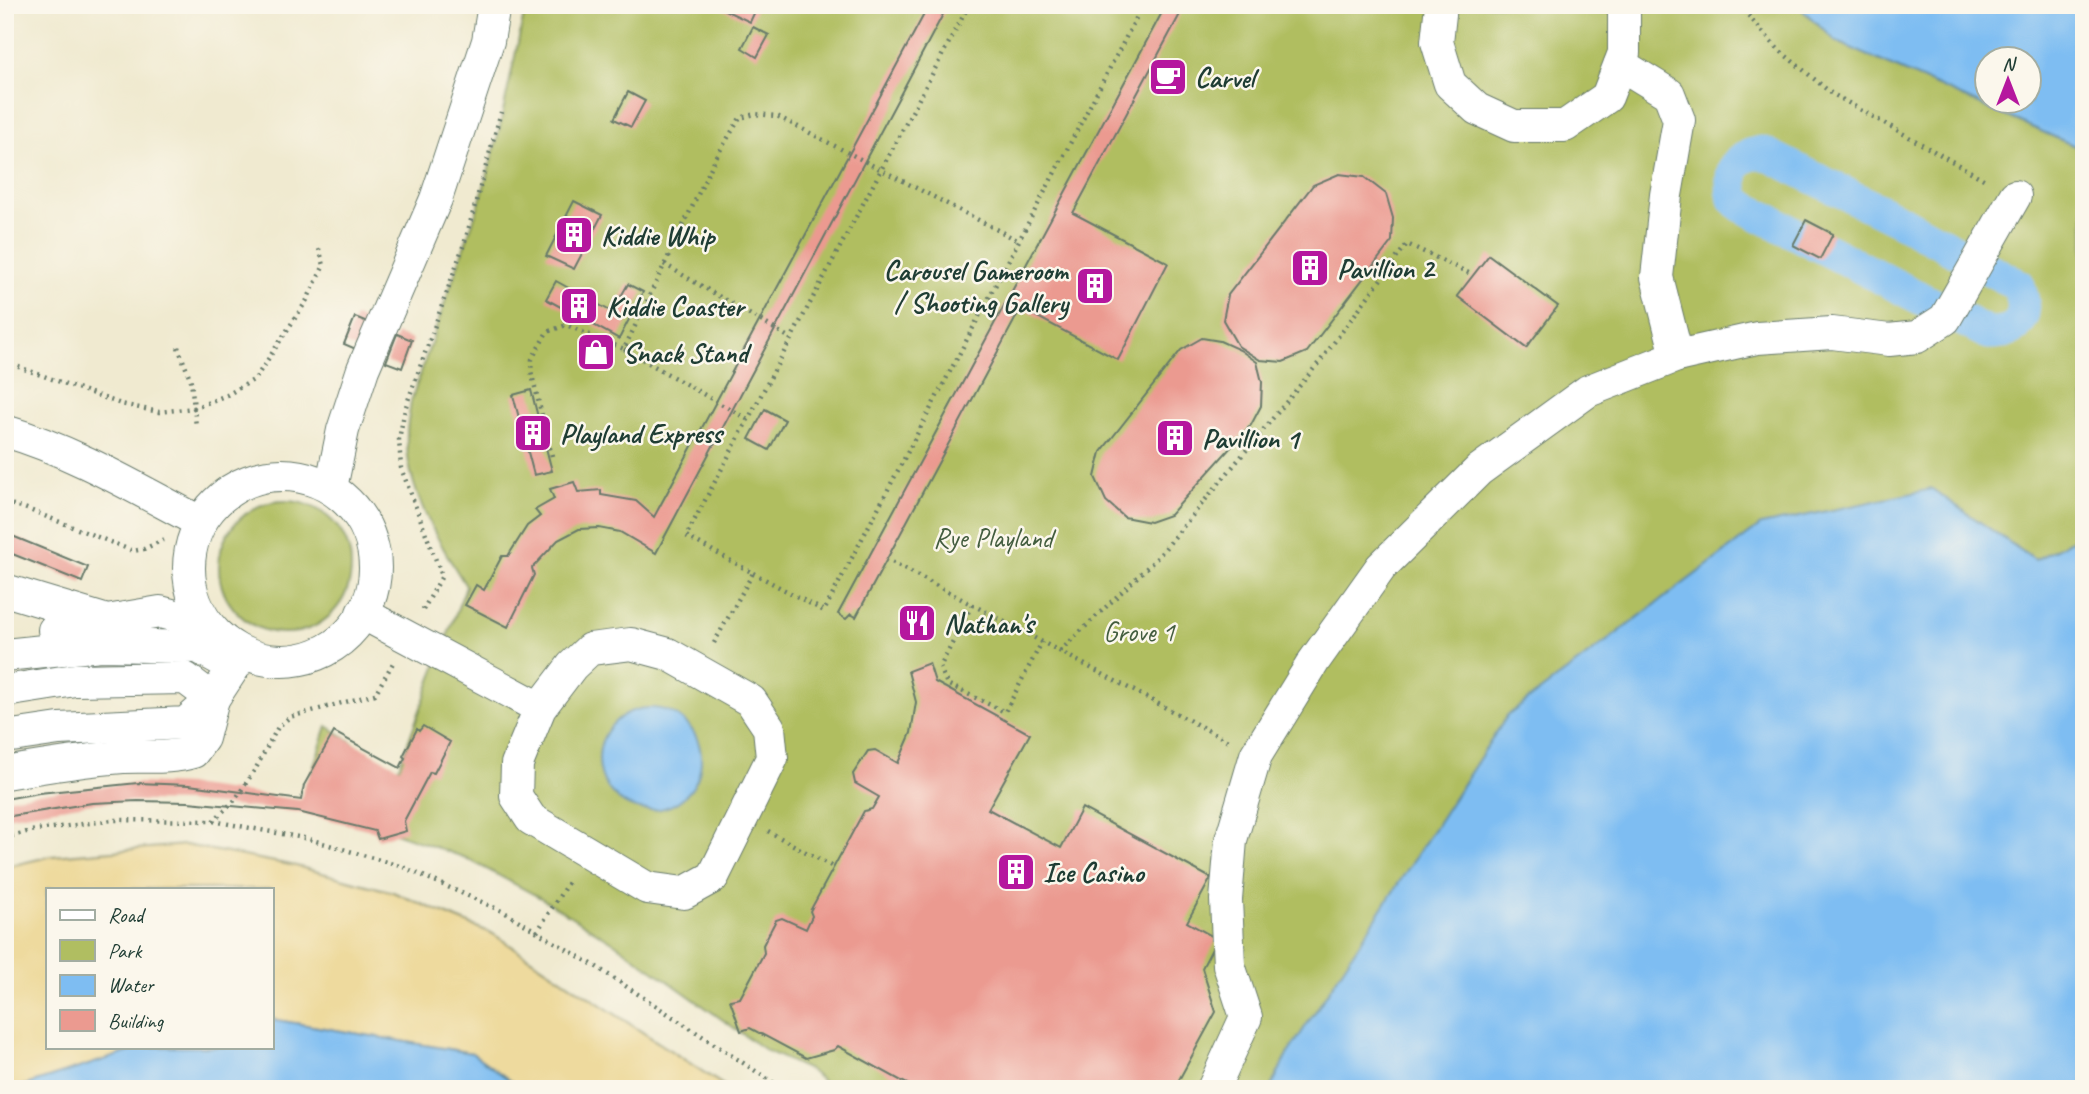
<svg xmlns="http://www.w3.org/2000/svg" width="2089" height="1094" viewBox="0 0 2089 1094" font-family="Caveat,sans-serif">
  <rect width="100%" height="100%" fill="#fbf7ec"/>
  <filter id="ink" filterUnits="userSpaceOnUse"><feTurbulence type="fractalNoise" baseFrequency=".0143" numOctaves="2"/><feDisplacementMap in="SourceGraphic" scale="14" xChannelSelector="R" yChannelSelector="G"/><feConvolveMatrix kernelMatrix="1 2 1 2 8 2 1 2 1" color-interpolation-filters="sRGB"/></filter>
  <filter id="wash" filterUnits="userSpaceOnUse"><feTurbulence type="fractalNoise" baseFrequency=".00686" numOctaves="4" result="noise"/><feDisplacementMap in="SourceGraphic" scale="28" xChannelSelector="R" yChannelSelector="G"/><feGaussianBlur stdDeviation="1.57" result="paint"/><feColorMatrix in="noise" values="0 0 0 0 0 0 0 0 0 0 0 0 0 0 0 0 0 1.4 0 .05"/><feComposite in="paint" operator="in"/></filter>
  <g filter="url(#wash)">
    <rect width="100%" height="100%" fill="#f0ead0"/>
    <g fill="#b0be61" stroke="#687e4a" stroke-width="2">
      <path d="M526 5H1797L1837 42 2084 150V534L2035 560 1932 489 1287 1055 1270 1089H832L811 1071 765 1050 616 944 541 898 466 858 375 826 300 808 327 726 397 772 466 586C439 543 404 486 407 434 407 423 410 412 411 401L480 201 497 140Z"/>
      <circle cx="285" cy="567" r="66"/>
    </g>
    <polygon fill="#eeda9e" stroke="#868c69" stroke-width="2" points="185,845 296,866 393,892 493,934 729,1089 522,1089 472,1053 271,1019 271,889 47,889 47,1047 144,1047 14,1089 5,1089 5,867 52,856"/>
    <g fill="#7ebdf2" stroke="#4e7d93" stroke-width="2" fill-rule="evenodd">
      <path d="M1797 5H2084V150L1837 42ZM1988 60H2030V102H1988Z"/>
      <polygon points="1932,489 2035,560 2084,534 2084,1089 1270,1089 1287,1055 1507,716 1761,525"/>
      <circle cx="650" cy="759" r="51"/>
      <polygon points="271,1019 472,1053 522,1089 14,1089 144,1047 271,1047"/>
    </g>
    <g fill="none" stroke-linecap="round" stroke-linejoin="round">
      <path stroke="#7ebdf2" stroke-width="33" d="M1762 152 1905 223 2018 285C2030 314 2022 334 1988 333L1742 206 1734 199C1728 171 1733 157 1762 152Z"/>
    </g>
    <g id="blocks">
      <g fill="#eb9a90">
        <polygon points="714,5 758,5 750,22"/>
        <polygon points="929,5 948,5 656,553 620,532 599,528 579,529 558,540 532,568 534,575 508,627 465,605 476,585 484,590 502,556 508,556 527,526 540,516 535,510 554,499 550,489 574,482 578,492 601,490 601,495 636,501 654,517"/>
        <polygon points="1166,5 1185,5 1073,213 1168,263 1118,360 1021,308 856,617 851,614 846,619 838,614"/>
        <polygon points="753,27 769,35 757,57 742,48"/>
        <polygon points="628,92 645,101 631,127 614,119"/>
        <polygon points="1339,174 1364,177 1386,194 1393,218 1392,241 1307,352 1283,362 1260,360 1238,346 1223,320 1228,295 1313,185"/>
        <polygon points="574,201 602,215 574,269 546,256"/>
        <polygon points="1806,220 1833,234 1820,259 1793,245"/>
        <polygon points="1489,255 1558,306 1526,348 1457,296"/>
        <polygon points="556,281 612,312 628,284 643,292 619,339 546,299"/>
        <polygon points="355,317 370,323 358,350 344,344"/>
        <polygon points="397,334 412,340 402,368 386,362"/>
        <polygon points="1202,338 1220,341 1240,350 1257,362 1262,382 1261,406 1251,425 1170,515 1150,522 1124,517 1106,501 1095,477 1101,452 1181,350"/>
        <polygon points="531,390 552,471 534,475 513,395"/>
        <polygon points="765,409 785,420 769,450 749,439"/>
        <polygon points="5,533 88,567 82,582 5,551"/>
        <polygon points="929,663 935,682 1030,734 988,809 1061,848 1082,808 1211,878 1187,922 1217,939 1202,968 1216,1012 1174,1089 916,1089 838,1046 834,1050 806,1058 750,1028 741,1031 730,1000 740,998 764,953 763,945 776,920 782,918 806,929 812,916 810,911 864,811 872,809 879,797 855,783 853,774 868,751 875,750 898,763 911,733 916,702 908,671"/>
        <polygon points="423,726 450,742 434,773 430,772 404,821 406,831 378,839 375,831 298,812 188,802 138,801 92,803 5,817 5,799 39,793 138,783 189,785 301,800 304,785 334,732 400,768 405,758 403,756 417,729 419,731"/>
      </g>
    </g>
  </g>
  <g filter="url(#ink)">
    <use href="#blocks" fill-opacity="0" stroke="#687a6b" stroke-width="2"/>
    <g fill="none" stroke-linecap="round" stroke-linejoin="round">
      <defs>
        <g id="minor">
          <polyline points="1441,5 1437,42 1450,84 1477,109 1514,126 1565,126 1607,97 1624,53 1624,10 1621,5"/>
          <polyline points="1620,64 1669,94 1679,120 1666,195 1657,277 1677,356"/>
          <path d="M5 431C74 451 137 489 200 522"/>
          <circle cx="282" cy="568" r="93"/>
          <polyline points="331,488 343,430 363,369 436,199 488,41 494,5"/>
          <polyline points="5,590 101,619"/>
          <polyline points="362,613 540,708 572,666 590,649 631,644 668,654 751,701 769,728 772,758 713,877 684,893 647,888 531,819 516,796 517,764 540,708"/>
          <polyline points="54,630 160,612 207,624"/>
          <polyline points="5,655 101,645 198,647 234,667 240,656"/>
          <polyline points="5,691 75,680 185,678 213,699"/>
          <polyline points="5,737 59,729 186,723 213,699 234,667"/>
          <path d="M5 773C45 766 83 760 123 757 147 756 170 759 193 752L203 738 213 699"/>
          <polyline points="1213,1089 1246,1017 1229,965 1226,900 1231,840 1256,755 1314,661 1381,567 1479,470 1588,391 1677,356 1757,338 1832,333 1889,340 1917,337 1945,319 2015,196"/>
        </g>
      </defs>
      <use href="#minor" stroke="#687a6b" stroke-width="34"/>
      <g stroke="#687a6b" stroke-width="4.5" stroke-dasharray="2 5" stroke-linecap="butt">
        <polyline points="1739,5 1778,49 1831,93 1987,181"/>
        <polyline points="664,264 790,338"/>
        <polyline points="178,347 191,381 194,408 227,395 255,379 307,300 324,265 319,249"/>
        <polyline points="624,349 747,419"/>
        <polyline points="5,362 121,404 159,412 194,408 196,426"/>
        <polyline points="552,456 531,371 532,359 547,332 566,325 624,349 715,159 740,118 755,114 777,116 1019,241"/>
        <polyline points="5,503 22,507 133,551 144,549 165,539"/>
        <polyline points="892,562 1230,742"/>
        <polyline points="753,573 824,611 1143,5"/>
        <polyline points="972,605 940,667 947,684 1005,712 1042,642"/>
        <polyline points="423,610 442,576 401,468 399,439 405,409 465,241 501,112"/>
        <polyline points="714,643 753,573 686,536 969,5"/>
        <polyline points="1060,651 1158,557 1321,360 1407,244 1473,275"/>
        <polyline points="213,821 235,800 256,768 278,727 290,717 375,694 393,663"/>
        <polyline points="768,831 833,867"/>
        <polyline points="5,838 30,831 113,820 213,821 309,839 403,867 504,912 595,966 783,1089"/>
        <polyline points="537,932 570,879"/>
      </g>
      <use href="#minor" stroke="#fff" stroke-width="32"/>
    </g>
  </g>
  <defs>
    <symbol id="cafe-square" viewBox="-11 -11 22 22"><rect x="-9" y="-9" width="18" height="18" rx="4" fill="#b5179e" stroke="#fbf7ec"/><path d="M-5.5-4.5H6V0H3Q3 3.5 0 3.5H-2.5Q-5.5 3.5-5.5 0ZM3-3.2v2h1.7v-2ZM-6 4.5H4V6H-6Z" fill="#fff"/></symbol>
    <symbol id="building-square" viewBox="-11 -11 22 22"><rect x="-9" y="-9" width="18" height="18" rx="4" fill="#b5179e" stroke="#fbf7ec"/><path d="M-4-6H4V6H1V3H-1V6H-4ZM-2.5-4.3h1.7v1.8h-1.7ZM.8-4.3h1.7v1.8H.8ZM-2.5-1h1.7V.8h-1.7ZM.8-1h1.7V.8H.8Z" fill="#fff"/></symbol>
    <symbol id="shop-square" viewBox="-11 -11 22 22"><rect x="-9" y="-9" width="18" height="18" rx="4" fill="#b5179e" stroke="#fbf7ec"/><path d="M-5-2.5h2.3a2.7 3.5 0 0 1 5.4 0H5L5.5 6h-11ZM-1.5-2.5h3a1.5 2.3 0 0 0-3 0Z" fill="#fff"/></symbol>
    <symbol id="restaurant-square" viewBox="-11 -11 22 22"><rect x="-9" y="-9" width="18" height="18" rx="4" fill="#b5179e" stroke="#fbf7ec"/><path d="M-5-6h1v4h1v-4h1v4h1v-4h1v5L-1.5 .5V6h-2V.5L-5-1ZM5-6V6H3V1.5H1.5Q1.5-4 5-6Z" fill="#fff"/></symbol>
  </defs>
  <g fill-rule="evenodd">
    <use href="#cafe-square" x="1146" y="55" width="44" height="44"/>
    <use href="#building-square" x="552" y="213" width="44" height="44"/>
    <use href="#building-square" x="1288" y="246" width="44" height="44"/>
    <use href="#building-square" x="1073" y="264" width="44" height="44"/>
    <use href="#building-square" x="557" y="284" width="44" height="44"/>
    <use href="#shop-square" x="574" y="330" width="44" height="44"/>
    <use href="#building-square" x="511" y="411" width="44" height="44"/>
    <use href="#building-square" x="1153" y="416" width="44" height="44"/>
    <use href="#restaurant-square" x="895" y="601" width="44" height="44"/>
    <use href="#building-square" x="994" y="850" width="44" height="44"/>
  </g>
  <g text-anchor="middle" stroke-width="5" stroke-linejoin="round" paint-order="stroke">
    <g font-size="28" font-weight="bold" fill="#1f3d34" stroke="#fbf7ec" text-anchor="start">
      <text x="1195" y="87">Carvel</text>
      <text x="601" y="245">Kiddie Whip</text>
      <text x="1337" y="278">Pavillion 2</text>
      <text x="1068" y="280" text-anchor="end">Carousel Gameroom<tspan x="1068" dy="32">/ Shooting Gallery</tspan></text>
      <text x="606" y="316">Kiddie Coaster</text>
      <text x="623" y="362">Snack Stand</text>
      <text x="560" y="443">Playland Express</text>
      <text x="1202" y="448">Pavillion 1</text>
      <text x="944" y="633">Nathan's</text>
      <text x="1043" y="882">Ice Casino</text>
    </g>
    <g font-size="28" fill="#435d3f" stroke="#fbf7ec">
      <text x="993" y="547">Rye Playland</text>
      <text x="1139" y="641">Grove 1</text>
    </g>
  </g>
  <rect width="2089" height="1094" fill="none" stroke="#fbf7ec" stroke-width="28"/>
  <rect x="46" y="888" width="228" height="161" fill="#fbf7ec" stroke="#a3ada2" stroke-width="2"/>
  <rect x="60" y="910" width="35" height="10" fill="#ffffff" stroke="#a3ada2" stroke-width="2"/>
  <text x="108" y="922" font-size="21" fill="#1f3d34">Road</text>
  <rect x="60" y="940" width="35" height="21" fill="#b0be61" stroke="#a3ada2" stroke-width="2"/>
  <text x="108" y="958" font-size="21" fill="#1f3d34">Park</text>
  <rect x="60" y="975" width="35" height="21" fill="#7ebdf2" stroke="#a3ada2" stroke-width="2"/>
  <text x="108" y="992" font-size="21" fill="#1f3d34">Water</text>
  <rect x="60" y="1010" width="35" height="21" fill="#eb9a90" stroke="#a3ada2" stroke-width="2"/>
  <text x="108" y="1028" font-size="21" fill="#1f3d34">Building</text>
  <g transform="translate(2008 80)"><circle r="33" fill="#fbf7ec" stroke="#a3ada2" stroke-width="2"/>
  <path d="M0-5L12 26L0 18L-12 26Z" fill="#b5179e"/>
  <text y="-10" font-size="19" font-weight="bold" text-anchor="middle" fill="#1f3d34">N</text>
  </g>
</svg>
